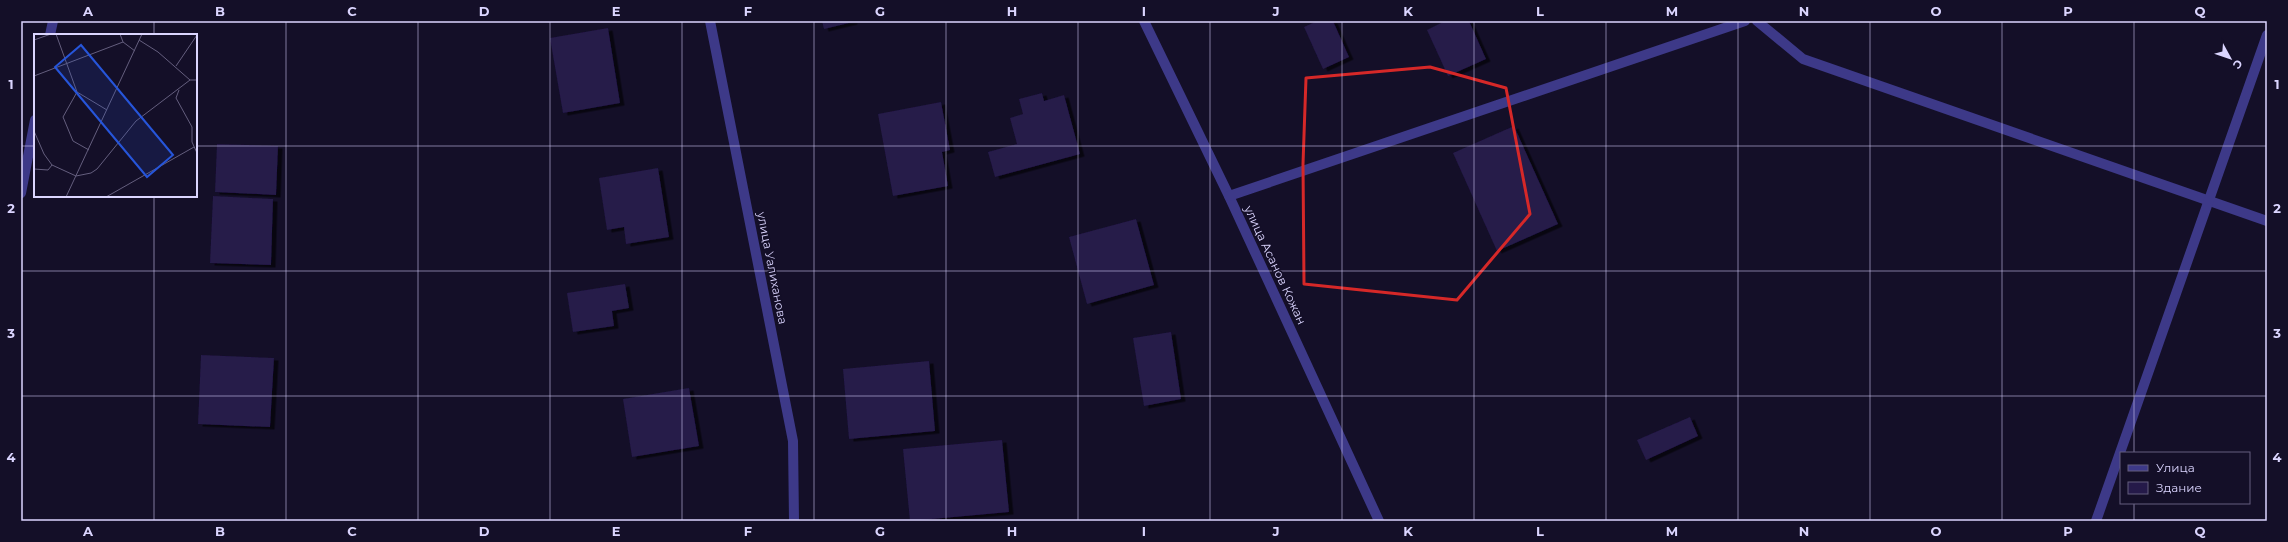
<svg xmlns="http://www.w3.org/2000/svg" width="2288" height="542" viewBox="0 0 2288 542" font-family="Montserrat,sans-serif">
  <defs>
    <filter id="shadow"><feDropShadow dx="4.5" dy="2.5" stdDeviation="0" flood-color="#0009"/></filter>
  </defs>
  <rect width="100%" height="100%" fill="#140f28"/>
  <g fill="#251a49" filter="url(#shadow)">
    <polygon points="822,21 853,21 853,22 824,29"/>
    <polygon points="1317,21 1333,21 1349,57 1323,69 1304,27"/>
    <polygon points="1445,21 1469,21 1486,59 1448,76 1427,30"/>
    <polygon points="608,28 620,103 563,113 550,38"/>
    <polygon points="1042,93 1044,101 1064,95 1080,154 995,177 988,152 1017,144 1010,118 1023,114 1019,99"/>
    <polygon points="941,102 950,150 942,152 948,186 893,196 878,114"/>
    <polygon points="1514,126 1558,224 1497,251 1453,153"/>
    <polygon points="217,144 278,146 276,195 215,192"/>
    <polygon points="658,168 669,237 626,244 624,227 607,230 599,178"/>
    <polygon points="213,196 273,199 271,265 210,263"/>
    <polygon points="1136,219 1154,285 1087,304 1069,237"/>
    <polygon points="625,284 629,308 612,311 614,326 573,332 567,293"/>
    <polygon points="1171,332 1181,399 1144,406 1133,338"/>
    <polygon points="201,355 274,358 270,427 198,424"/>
    <polygon points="929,361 935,431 849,439 843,369"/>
    <polygon points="689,388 699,446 632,457 623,399"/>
    <polygon points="1690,417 1698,436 1646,460 1637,440"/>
    <polygon points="1002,440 1009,512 910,521 903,449"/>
  </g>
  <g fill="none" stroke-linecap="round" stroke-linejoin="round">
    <g stroke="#3d3988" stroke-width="10">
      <polyline points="710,21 793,441 794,521"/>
      <polyline points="1144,21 1229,196 1379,521"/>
      <polyline points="1757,21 1803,59 2267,221"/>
      <polyline points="50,35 53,21"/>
      <polyline points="21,193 35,120"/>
      <polyline points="1229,196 1745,21"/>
      <polyline points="2096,521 2267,35"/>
    </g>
  </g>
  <path fill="none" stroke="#d62828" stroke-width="3" stroke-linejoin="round" d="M1430 67 1506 88 1530 214 1457 300 1304 284 1303 164 1306 78Z"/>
  <path fill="none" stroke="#dbd5ff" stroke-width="1" stroke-opacity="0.55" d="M154 21V35M286 21V521M418 21V521M550 21V521M682 21V521M814 21V521M946 21V521M1078 21V521M1210 21V521M1342 21V521M1474 21V521M1606 21V521M1738 21V521M1870 21V521M2002 21V521M2134 21V453M21 146H35M196 146H2267M154 196V521M21 271H2267M21 396H2267M2134 503V521"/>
  <g text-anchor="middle" stroke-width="3" stroke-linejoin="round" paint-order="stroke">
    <g font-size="12" fill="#dbd5ff" stroke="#140f28">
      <text transform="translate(1275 265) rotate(65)" y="4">улица Асанов Кожан</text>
      <text transform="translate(772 268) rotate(79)" y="4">улица Уалиханова</text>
    </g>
  </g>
  <g transform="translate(34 34)">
    <rect width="163" height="163" fill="#140f28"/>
    <path fill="none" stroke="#645e7e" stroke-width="1" d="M22 0 43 58 73 76M86 0 89 8 101 17M0 6 17 0M105 6 124 18 156 46M142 32 163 1M0 42 89 8M145 56 142 64 158 93V108L163 119M43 58 29 83 39 107 55 116M0 97 10 120 18 131M0 135 14 136 18 131 42 142 57 139 63 135 102 87 156 46H163M32 163 108 0M72 163 160 113"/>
    <path fill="#2655da" fill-opacity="0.15" stroke="#2655da" stroke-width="2" d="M47 11 139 121 113 143 21 33Z"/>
    <rect width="163" height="163" fill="none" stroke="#dbd5ff" stroke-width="2"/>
  </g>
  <rect width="2288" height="542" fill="none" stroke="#140f28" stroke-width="44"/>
  <rect x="2120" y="452" width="130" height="52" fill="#140f28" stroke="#645e7e"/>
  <rect x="2128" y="465" width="20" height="6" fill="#3d3988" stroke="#645e7e"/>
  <text x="2156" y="472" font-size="12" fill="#dbd5ff">Улица</text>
  <rect x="2128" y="482" width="20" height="12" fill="#251a49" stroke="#645e7e"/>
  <text x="2156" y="492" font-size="12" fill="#dbd5ff">Здание</text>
  <g transform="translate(2230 58) rotate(130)" stroke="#140f28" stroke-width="3" paint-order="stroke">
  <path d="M0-3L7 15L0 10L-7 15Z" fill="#dbd5ff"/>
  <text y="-6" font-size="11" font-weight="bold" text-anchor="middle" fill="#dbd5ff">С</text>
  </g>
  <rect x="22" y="22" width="2244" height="498" fill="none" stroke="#dbd5ff" stroke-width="1.5"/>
  <g font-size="13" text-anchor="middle" font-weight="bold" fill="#dbd5ff">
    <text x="88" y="16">A</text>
    <text x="220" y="16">B</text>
    <text x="352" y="16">C</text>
    <text x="484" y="16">D</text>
    <text x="616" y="16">E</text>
    <text x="748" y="16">F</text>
    <text x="880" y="16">G</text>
    <text x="1012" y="16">H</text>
    <text x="1144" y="16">I</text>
    <text x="1276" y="16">J</text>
    <text x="1408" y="16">K</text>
    <text x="1540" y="16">L</text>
    <text x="1672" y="16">M</text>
    <text x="1804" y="16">N</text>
    <text x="1936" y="16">O</text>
    <text x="2068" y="16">P</text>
    <text x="2200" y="16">Q</text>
    <text x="11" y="89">1</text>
    <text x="2277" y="89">1</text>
    <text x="11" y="213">2</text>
    <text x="2277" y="213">2</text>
    <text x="11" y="338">3</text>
    <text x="2277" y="338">3</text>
    <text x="11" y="462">4</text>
    <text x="2277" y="462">4</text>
    <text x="88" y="536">A</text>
    <text x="220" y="536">B</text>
    <text x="352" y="536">C</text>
    <text x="484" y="536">D</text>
    <text x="616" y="536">E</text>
    <text x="748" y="536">F</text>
    <text x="880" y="536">G</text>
    <text x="1012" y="536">H</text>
    <text x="1144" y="536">I</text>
    <text x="1276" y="536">J</text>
    <text x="1408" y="536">K</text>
    <text x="1540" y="536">L</text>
    <text x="1672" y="536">M</text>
    <text x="1804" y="536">N</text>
    <text x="1936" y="536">O</text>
    <text x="2068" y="536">P</text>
    <text x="2200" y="536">Q</text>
  </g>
</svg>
